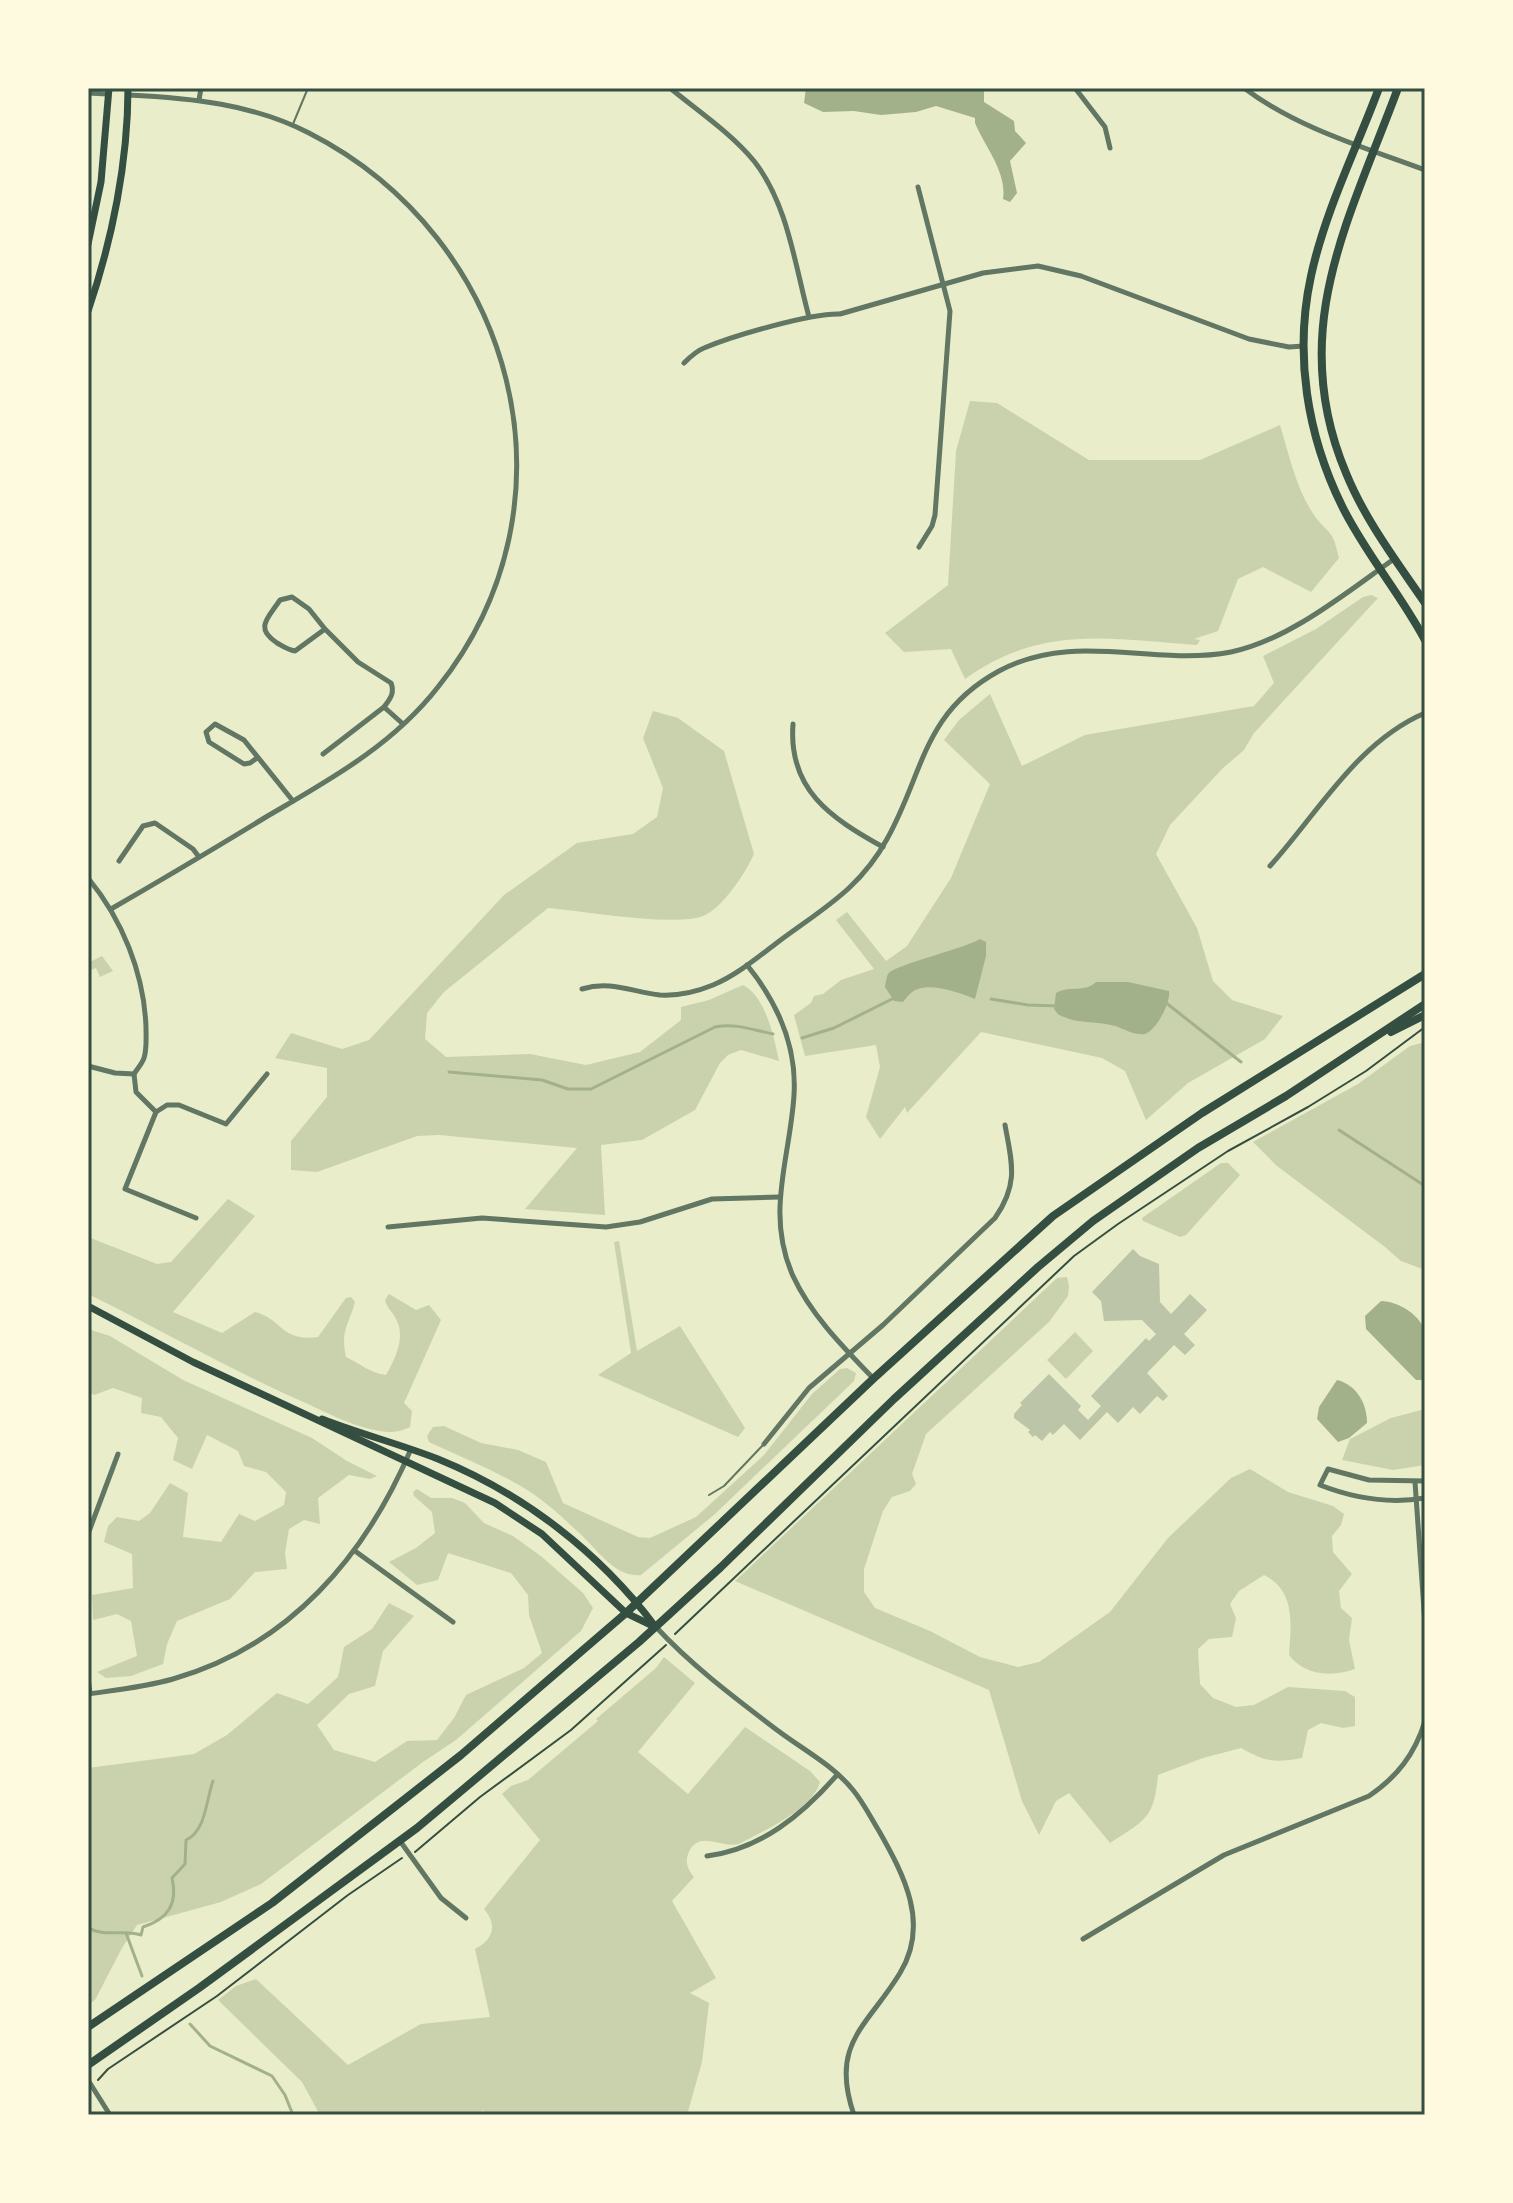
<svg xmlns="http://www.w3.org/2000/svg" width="1513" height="2203" viewBox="0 0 1513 2203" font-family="'DM Sans',sans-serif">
  <rect width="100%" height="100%" fill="#e9edc9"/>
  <g fill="#cad2ad">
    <path d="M970 401 997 403 1089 460H1200L1280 425C1289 454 1296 489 1314 515 1330 537 1332 527 1339 558L1311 592 1263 567 1238 579 1218 631 1194 639 1200 640 1197 645C1109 639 1042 624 965 679L951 649 904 652 885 633 948 585 956 451Z"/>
    <polygon points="1371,595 1378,598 1254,733 1244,750 1222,769 1170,825 1156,854 1197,928 1213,981 1232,1000 1283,1016 1265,1039 1188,1083 1146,1120 1125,1071 1102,1058 981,1032 907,1113 905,1107 880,1139 866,1117 880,1067 876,1045 805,1056 794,1015 811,1003 814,996 823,994 841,980 874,969 836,920 847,912 886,961 907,946 951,878 990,784 944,740 959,720 990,694 1022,766 1085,735 1254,706 1274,683 1263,656 1316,629 1363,597"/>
    <path d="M653 711 678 718 724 751 754 854C746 872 722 909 703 916 675 927 583 911 548 908L444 992 427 1013 425 1039 446 1057 530 1054 586 1065 640 1052 681 1020V1007L709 1000 743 985C766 997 774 1037 779 1061L741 1050 728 1055 720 1063 695 1110 642 1140 601 1145 605 1215 525 1209 577 1148 439 1135 417 1136 317 1172 291 1170V1141L327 1097V1068L275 1058 291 1033 342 1049 369 1040 504 895 577 843 633 834 657 817 663 788 643 738Z"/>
    <polygon points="102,956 113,971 100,977 96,968 91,970 88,963"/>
    <polygon points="1425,1042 1425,1270 1401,1261 1385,1247 1277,1166 1253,1142 1358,1084 1410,1046"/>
    <polygon points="1221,1163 1228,1163 1240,1175 1186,1235 1180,1237 1143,1221 1142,1218"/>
    <path d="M228 1199 255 1216 173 1312 222 1333 255 1312C283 1319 280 1342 318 1337L346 1298 351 1297 355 1302C349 1325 340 1330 346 1357 361 1364 370 1373 386 1375 395 1359 407 1336 395 1317 391 1310 387 1308 385 1300L389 1294 416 1310 429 1305 441 1320 404 1403 412 1411 410 1427C400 1432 391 1433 380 1431 352 1427 324 1411 299 1400 227 1368 159 1329 88 1294V1237L157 1264 171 1262Z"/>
    <polygon points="619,1241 637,1351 680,1326 745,1428 738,1437 598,1375 631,1353 614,1242"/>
    <path d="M1067 1277 1069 1286 1068 1296 1049 1322 926 1434 912 1474 916 1484 910 1491 892 1497 883 1511 864 1569V1592L875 1608 930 1631 980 1657 1018 1667 1039 1662 1110 1612 1168 1538 1231 1478 1250 1469 1288 1492 1333 1506 1344 1514 1341 1525 1332 1536 1333 1552 1352 1574 1339 1591 1341 1608 1352 1618 1349 1640 1355 1669C1331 1677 1305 1676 1289 1655 1291 1624 1296 1591 1264 1575L1239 1591 1230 1604 1236 1618 1232 1637 1209 1639 1198 1649 1200 1684 1213 1698 1236 1707 1254 1705 1288 1687 1345 1691 1355 1697V1726L1343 1728 1321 1723 1308 1730 1302 1758C1274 1763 1266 1762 1241 1748L1203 1758 1158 1775C1154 1819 1145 1820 1110 1843L1069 1793 1056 1801 1039 1835 1022 1801 989 1690 735 1581 1057 1278Z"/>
    <polygon points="88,1329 110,1336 183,1380 312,1438 347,1461 377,1476 370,1479 349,1475 318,1498 320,1524 304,1520 289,1529 285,1553 287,1569 255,1572 230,1599 177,1621 167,1644 163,1664 131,1676 106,1678 97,1672 137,1656 131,1621 117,1614 93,1620 92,1595 133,1588 132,1554 104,1542 108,1526 117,1517 139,1521 150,1513 170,1483 188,1493 183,1537 221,1542 239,1514 255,1521 284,1505 286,1492 266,1472 244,1466 238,1451 207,1435 192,1469 173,1460 178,1438 161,1417 141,1413 142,1398 113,1388 94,1395 88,1391"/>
    <polygon points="1075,1332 1093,1351 1066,1379 1047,1360"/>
    <path d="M847 1368 856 1373 854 1381 715 1514 641 1575C614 1578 596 1547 577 1531 561 1516 544 1500 524 1488 494 1470 461 1457 429 1442L427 1436 433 1427 444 1426 481 1443 518 1450 546 1462 563 1503 638 1537 650 1538 696 1517 764 1455 812 1394 840 1369Z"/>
    <polygon points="1425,1409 1425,1465 1393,1470 1342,1460 1350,1439 1391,1418"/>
    <polygon points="417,1489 431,1498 452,1498 465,1503 484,1523 513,1536 542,1557 583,1593 593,1608 581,1631 456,1740 423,1762 261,1884 221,1902 137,1925 122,1948 95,2000 88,2005 88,1768 194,1754 227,1735 277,1693 308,1704 338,1677 344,1647 372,1629 389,1603 414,1616 383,1651 375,1686 349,1694 317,1725 334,1750 375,1762 407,1741 437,1740 454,1718 466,1695 524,1668 542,1653 529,1615 528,1595 511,1573 448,1553 438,1580 417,1585 389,1562 416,1548 435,1533 432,1512 414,1496 413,1492"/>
    <path d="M664 1657 695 1683 638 1752 688 1794 745 1727 810 1771 820 1782C812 1810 763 1831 739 1844 722 1849 698 1828 688 1854 685 1863 688 1870 694 1877L672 1901 716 1978 690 1993 709 2003 702 2062 687 2115H482L484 2110 475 2115H320L302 2082 218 2000 236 1986 256 1979 348 2065 421 2024 490 2017 475 1949C493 1940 498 1925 484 1909L540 1840 502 1794 511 1786 528 1780 598 1721 596 1719 656 1668Z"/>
  </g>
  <g fill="#a3b18a">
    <path d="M806 88H984V102L1014 121 1015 131 1026 143 1010 161 1017 193 1010 202 1003 199C1007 172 985 147 975 123V118L936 106 916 112 881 115 854 111 823 112 804 103Z"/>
    <path d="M980 939 986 942V956L975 999C961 993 933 983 918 989 911 991 907 997 903 1002L894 1001 885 987C885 986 887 975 888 974 894 965 963 949 980 939Z"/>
    <path d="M1096 982H1128L1169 991C1171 1001 1157 1030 1145 1034 1136 1036 1124 1029 1115 1026 1099 1021 1080 1024 1064 1017 1058 1015 1058 1014 1054 1009L1056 993C1069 985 1085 993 1096 982Z"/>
    <path d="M1381 1301C1398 1301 1423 1316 1425 1334 1427 1349 1425 1365 1425 1380H1416L1366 1329 1365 1316Z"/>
    <path d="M1337 1380C1357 1385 1367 1404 1367 1423L1349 1438 1338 1442 1317 1419 1319 1407Z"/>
  </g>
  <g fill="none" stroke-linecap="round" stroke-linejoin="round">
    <g stroke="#a3b18a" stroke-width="3">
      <polyline points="991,999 1028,1005 1058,1006"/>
      <polyline points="1165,1002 1241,1062"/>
      <polyline points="802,1038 834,1028 894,998"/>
      <path d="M449 1072 542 1080 568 1089H591L715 1027C737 1023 752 1030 773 1034"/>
      <polyline points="1339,1130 1425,1186"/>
      <path d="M88 1927C102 1938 123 1929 141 1935L143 1927C168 1919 178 1904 172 1878L185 1864 186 1840C206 1831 206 1800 213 1781"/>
      <polyline points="126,1933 142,1976"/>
      <polyline points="190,2024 210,2046 272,2076 285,2095 293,2115"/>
    </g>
  </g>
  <polygon fill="#bcc5a7" points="1133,1249 1140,1256 1159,1264 1160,1302 1171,1314 1190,1294 1207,1310 1184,1334 1195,1345 1185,1355 1174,1345 1147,1373 1168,1396 1163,1401 1157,1396 1140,1414 1133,1407 1118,1423 1107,1412 1080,1440 1064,1424 1053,1435 1050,1432 1042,1441 1035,1435 1033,1437 1028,1432 1030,1430 1014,1418 1014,1414 1022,1405 1020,1403 1049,1374 1081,1406 1078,1410 1088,1420 1101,1406 1091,1396 1146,1338 1149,1341 1156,1334 1142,1320 1104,1321 1101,1301 1092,1292"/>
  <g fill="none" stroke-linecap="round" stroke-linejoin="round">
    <g stroke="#344e41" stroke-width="2">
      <polyline points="675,1634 1074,1256 1118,1224 1228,1151 1308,1107 1366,1071 1425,1027"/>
      <polyline points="415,1852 480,1797 571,1730 666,1645"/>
      <polyline points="98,2080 108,2069 217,1996 348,1895 402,1858"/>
    </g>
    <g stroke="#617663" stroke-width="2">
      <polyline points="293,124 308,88"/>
      <polyline points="709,1495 724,1486 763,1445"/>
    </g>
    <g stroke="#617663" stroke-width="5">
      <path d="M670 88C698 111 731 133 754 161 788 204 795 266 809 317"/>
      <polyline points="1075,88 1105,127 1110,148"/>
      <path d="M1244 88C1297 128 1363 147 1425 170"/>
      <polyline points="88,93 108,94"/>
      <polyline points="199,100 201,88"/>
      <polyline points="918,187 950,311 935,515 932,526 919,547"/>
      <path d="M684 363C690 357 696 351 704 348 733 336 810 313 840 314L983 273 1038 266 1081 276 1249 339 1289 347 1304 346"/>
      <path d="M325 629 309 609 292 597 280 600C268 618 254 628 277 643 284 647 288 650 295 651L325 629 358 662 391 683C395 693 390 699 384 707L403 724"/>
      <path d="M793 724C788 790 831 818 883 847"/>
      <polyline points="323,754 384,707"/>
      <polyline points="257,758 250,763 244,764 209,742 206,732 215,724 244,740 293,801"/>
      <polyline points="119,861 143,826 155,823 193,849 199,857"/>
      <path d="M1270 866C1318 813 1357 742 1425 713"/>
      <path d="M88 878C122 919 144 973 146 1027 146 1037 147 1049 144 1058 142 1064 137 1069 134 1074"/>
      <path d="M111 909C163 879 215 848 266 817 329 780 392 746 438 687 586 502 515 238 309 133 253 104 191 98 128 95"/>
      <path d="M747 965C777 1002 797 1046 794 1095 790 1159 765 1213 793 1276 811 1315 844 1348 873 1378"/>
      <path d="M582 989C611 980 632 992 660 995 678 996 696 992 713 985 737 975 758 957 778 942 822 909 860 889 887 839 924 773 922 713 999 671 1075 630 1152 667 1231 652 1289 640 1347 592 1394 559"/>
      <polyline points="88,1066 115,1073 134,1074"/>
      <polyline points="134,1074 136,1092 156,1112 167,1105 179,1105 226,1124 267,1074"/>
      <polyline points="156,1112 125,1189 196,1218"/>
      <polyline points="388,1227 482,1218 606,1227 640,1222 712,1199 779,1197"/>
      <path d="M764 1444 809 1388 883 1325 995 1218C1019 1184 1012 1163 1005 1125"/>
      <path d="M1425 1481 1369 1480 1328 1469 1320 1485C1353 1498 1389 1504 1425 1498"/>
      <polyline points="1415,1482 1425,1624"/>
      <polyline points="88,1534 118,1454"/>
      <polyline points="355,1551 453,1622"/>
      <path d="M656 1627C691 1665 735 1698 777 1730 802 1749 833 1765 853 1790 863 1802 871 1818 879 1831 904 1875 930 1924 900 1973 868 2026 829 2043 854 2115"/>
      <polyline points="88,1678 90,1693"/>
      <path d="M88 1694C116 1690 145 1687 173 1679 289 1646 365 1557 411 1449"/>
      <polyline points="400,1841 441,1898 466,1918"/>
      <path d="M707 1856C761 1849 802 1815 837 1775"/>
      <path d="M1083 1939 1224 1855 1369 1796C1397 1777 1415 1754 1425 1721"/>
      <polyline points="88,2080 110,2115"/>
    </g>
    <g stroke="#344e41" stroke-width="7">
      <polyline points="88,244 101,182 109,88"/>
      <path d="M88 311C112 241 128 162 128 88"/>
      <polyline points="88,1306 193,1362 495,1503 542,1534 626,1613 655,1627"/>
      <path d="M322 1419C360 1434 400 1444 438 1459 524 1494 599 1552 655 1626"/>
    </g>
    <g stroke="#344e41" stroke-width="8">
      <path d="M1379 88C1356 150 1325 211 1311 276 1294 354 1307 435 1342 506 1365 553 1400 593 1425 640"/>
      <path d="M1398 88C1349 220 1286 331 1346 473 1365 520 1397 562 1425 603"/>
    </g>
    <g stroke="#344e41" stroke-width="8">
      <polyline points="1391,1032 1425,1015"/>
      <polyline points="88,2027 272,1903 461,1755 626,1613 873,1379 1053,1216 1202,1113 1425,974"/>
      <polyline points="88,2065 199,1988 417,1828 639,1642 721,1567 894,1399 1038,1267 1093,1221 1198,1148 1286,1096 1425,1004"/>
    </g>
  </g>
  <rect width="1513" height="2203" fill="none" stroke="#fefae0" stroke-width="180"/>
  <rect x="90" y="90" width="1333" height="2023" fill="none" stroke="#344e41" stroke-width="3"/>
</svg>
